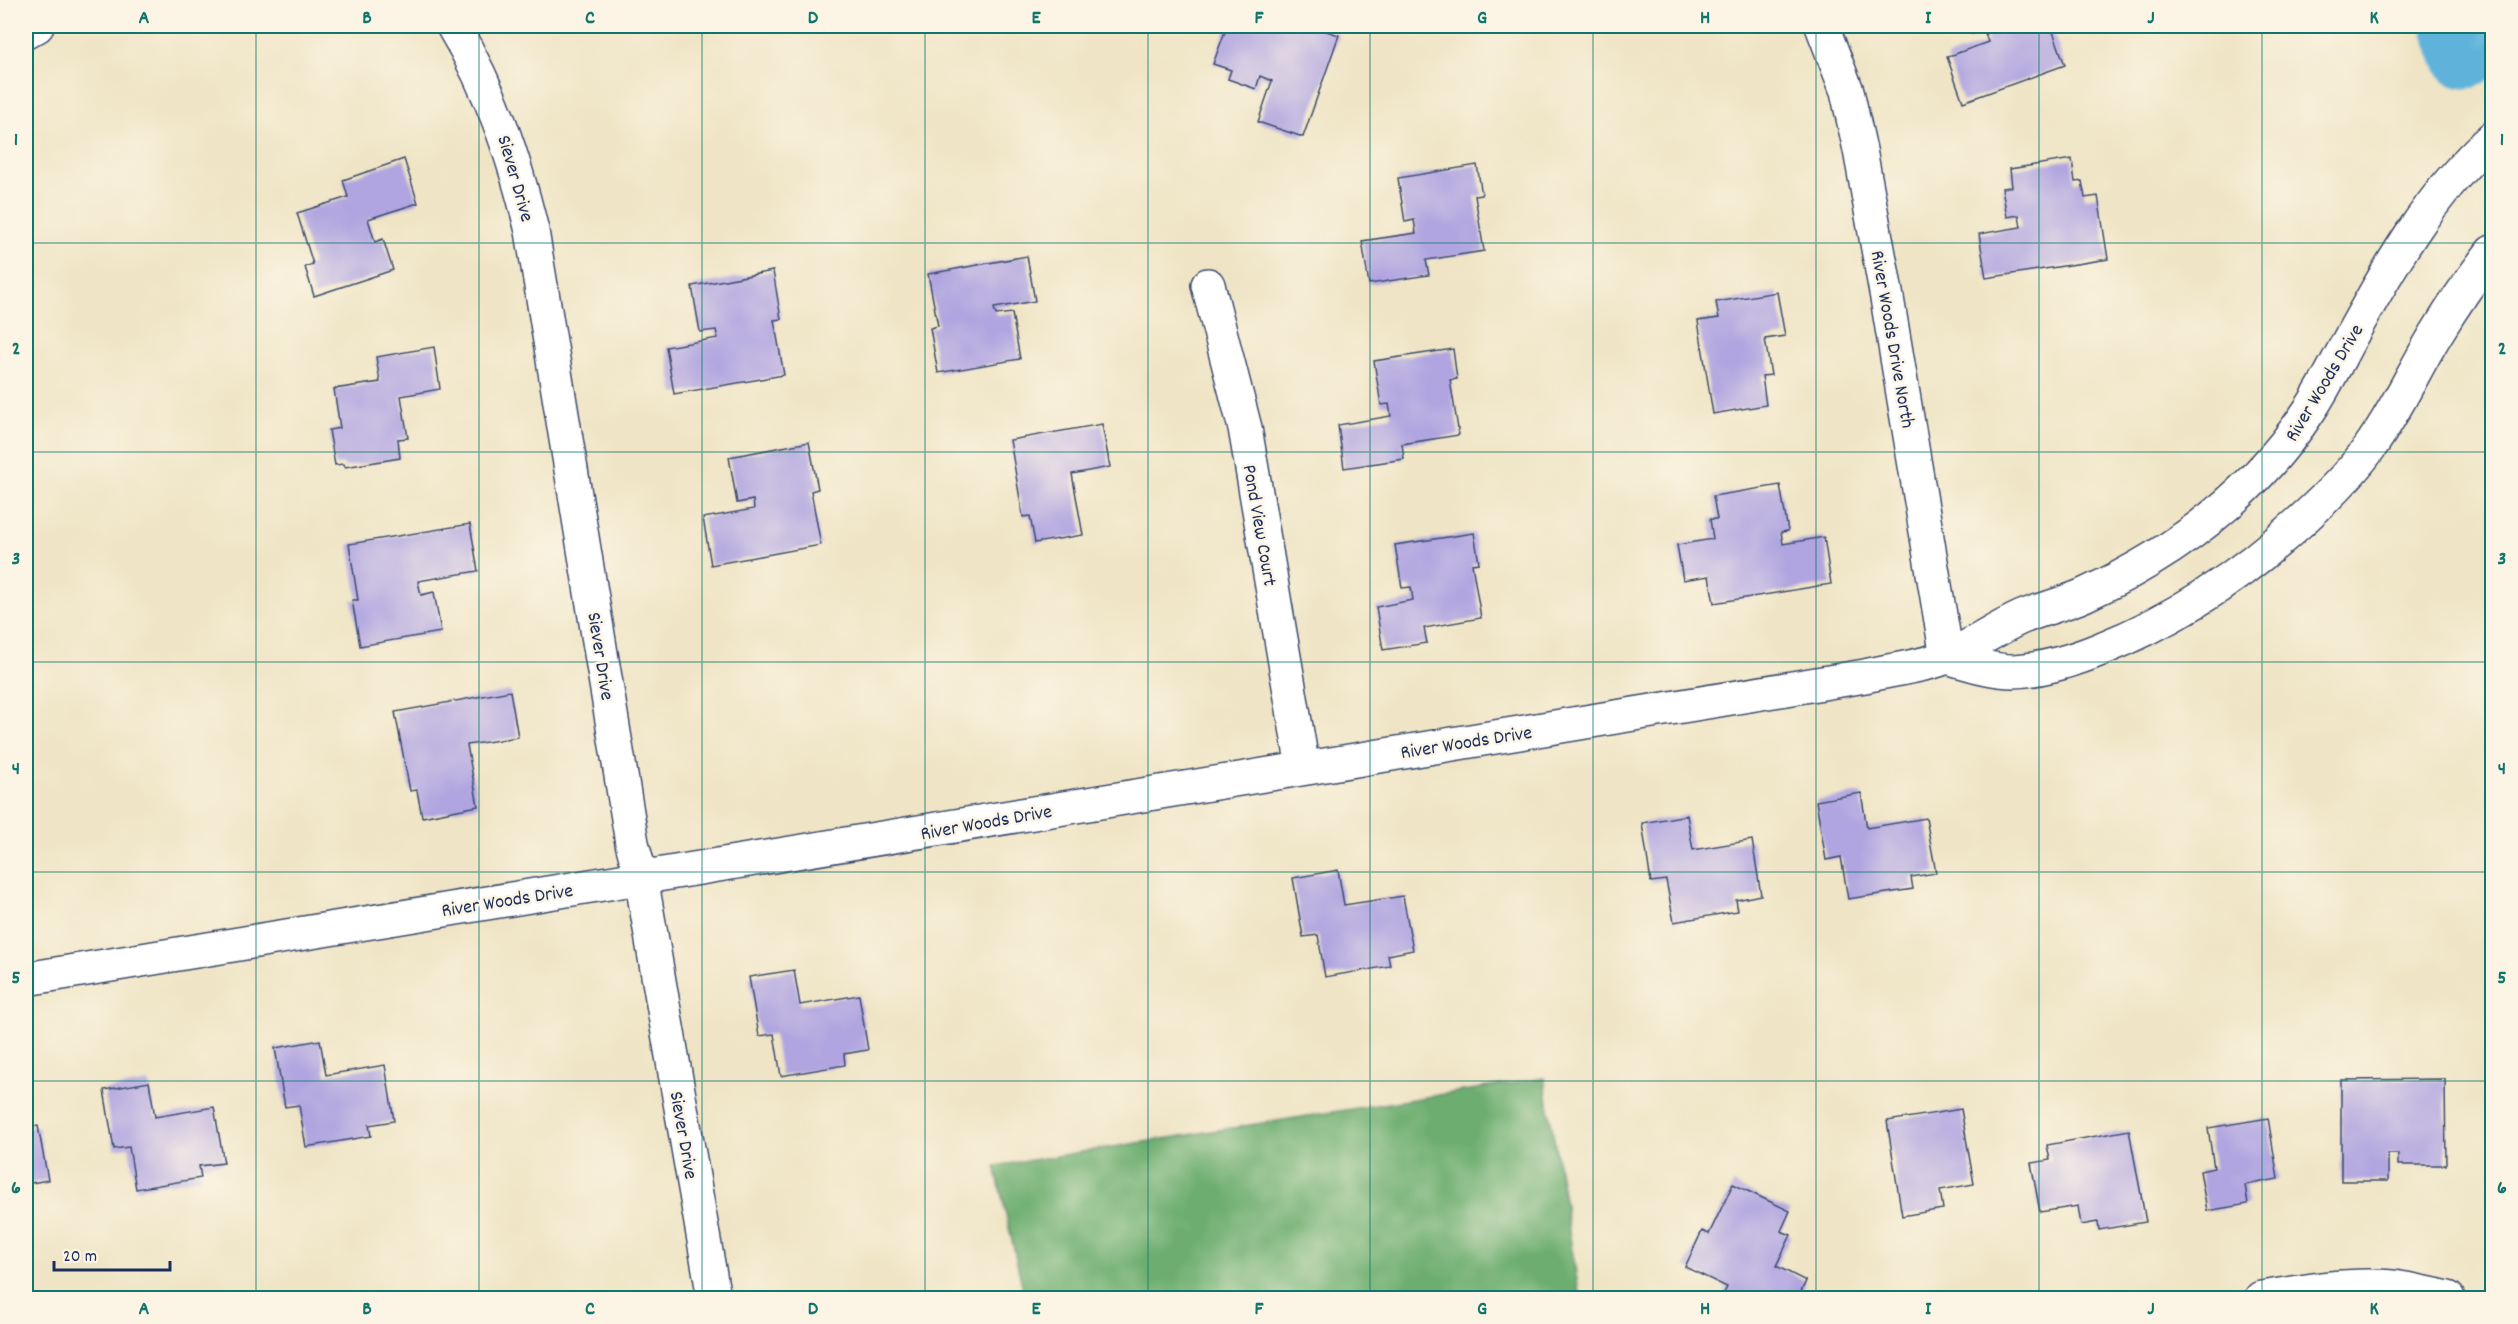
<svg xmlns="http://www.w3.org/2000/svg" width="2518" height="1324" viewBox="0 0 2518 1324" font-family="Dekko,sans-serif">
  <rect width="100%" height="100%" fill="#fcf5e5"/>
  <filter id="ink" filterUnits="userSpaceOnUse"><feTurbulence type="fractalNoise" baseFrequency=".0167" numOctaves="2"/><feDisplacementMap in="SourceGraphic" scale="12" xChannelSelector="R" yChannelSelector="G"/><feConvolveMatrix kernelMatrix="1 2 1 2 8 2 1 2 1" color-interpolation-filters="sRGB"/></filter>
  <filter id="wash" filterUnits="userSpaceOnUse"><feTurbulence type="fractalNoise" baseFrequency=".008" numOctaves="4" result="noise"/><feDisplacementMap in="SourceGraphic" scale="24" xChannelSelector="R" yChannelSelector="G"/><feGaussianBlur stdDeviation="1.35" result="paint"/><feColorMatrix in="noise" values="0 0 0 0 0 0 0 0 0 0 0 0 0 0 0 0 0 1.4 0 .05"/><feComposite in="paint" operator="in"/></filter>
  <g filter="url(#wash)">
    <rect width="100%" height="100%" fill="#efe4c5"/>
    <polygon fill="#6dae70" stroke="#446e67" stroke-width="1.5" points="1544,1078 1580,1298 1025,1298 995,1166"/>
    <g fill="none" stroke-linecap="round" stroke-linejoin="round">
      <polyline stroke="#5fb3db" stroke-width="69" points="2456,26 2466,54"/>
    </g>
    <g id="blocks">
      <g fill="#b0a5e0">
        <polygon points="1227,26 1310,26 1339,35 1303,137 1258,122 1272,81 1260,76 1256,89 1228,79 1231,70 1213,64"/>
        <polygon points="1969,26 2051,26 2065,65 1963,102 1947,57 1988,42 1984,30 1972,34"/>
        <polygon points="404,159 418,203 368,219 375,242 383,239 393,270 314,296 305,267 313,264 297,213 348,197 343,180"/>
        <polygon points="2072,159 2075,182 2082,181 2085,198 2098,196 2108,259 1986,278 1979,234 2021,227 2019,215 2007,217 2002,188 2012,187 2010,169"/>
        <polygon points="1477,165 1482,195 1475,196 1484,251 1426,260 1429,275 1369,284 1362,241 1416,233 1414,220 1405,222 1398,178"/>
        <polygon points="1027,256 1035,301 994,308 996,315 1012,313 1020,359 938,373 930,328 938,326 928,274"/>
        <polygon points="773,271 781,319 774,320 784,375 674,394 666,347 718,338 716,330 700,332 692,286"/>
        <polygon points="1777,292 1785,336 1765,339 1771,375 1762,376 1766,405 1713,414 1698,321 1719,318 1716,302"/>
        <polygon points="434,347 440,389 401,396 408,438 398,439 400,458 345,467 344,464 335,465 329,430 340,428 334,389 380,382 376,357"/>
        <polygon points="1453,349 1457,379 1450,380 1459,435 1402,444 1404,459 1344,468 1338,425 1391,416 1389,404 1381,405 1374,361"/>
        <polygon points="1102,424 1110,467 1072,474 1083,535 1035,543 1030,516 1023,517 1010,440"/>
        <polygon points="809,442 818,489 811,491 821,545 711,565 703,518 754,509 753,500 737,503 729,457"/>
        <polygon points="1780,485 1788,531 1781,532 1783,544 1824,537 1831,584 1714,603 1709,576 1683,580 1677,545 1713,539 1710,519 1717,519 1713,496"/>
        <polygon points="470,524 478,571 418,581 421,595 434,592 441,632 360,646 352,600 358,600 349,544"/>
        <polygon points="1474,533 1479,563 1472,564 1481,618 1424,628 1427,643 1383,650 1376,607 1413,600 1411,587 1402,588 1395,545"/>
        <polygon points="510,691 518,737 467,745 478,806 422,817 417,790 410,791 395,712"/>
        <polygon points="1861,793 1867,828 1926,818 1936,873 1911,877 1913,889 1848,899 1841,857 1826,860 1816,801"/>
        <polygon points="1687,815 1693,850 1752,840 1761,895 1736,900 1738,911 1674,922 1666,880 1651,882 1642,823"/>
        <polygon points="1338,870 1344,905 1403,896 1413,950 1388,955 1390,966 1325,977 1318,935 1303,937 1293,878"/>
        <polygon points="794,970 800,1005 859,995 868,1050 844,1054 845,1065 781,1076 774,1034 759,1036 749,977"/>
        <polygon points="320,1040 326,1075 385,1065 394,1121 369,1125 371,1136 306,1147 299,1105 285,1107 275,1048"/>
        <polygon points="2445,1079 2446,1165 2398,1165 2398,1154 2388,1154 2388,1181 2341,1181 2341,1080"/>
        <polygon points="149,1082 155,1117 214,1107 224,1163 199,1166 201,1178 136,1189 129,1147 114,1149 104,1090"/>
        <polygon points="1961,1109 1974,1184 1940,1190 1943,1209 1902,1216 1887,1121"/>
        <polygon points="2268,1118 2278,1179 2245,1185 2248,1204 2207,1211 2200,1171 2214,1168 2208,1128"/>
        <polygon points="38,1126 48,1180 26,1184 26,1128"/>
        <polygon points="2129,1130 2146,1222 2099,1230 2098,1222 2081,1225 2078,1206 2040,1212 2031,1163 2050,1160 2047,1145"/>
        <polygon points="1733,1184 1790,1211 1781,1231 1791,1235 1776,1266 1806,1281 1798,1298 1736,1298 1724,1293 1727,1287 1685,1267 1702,1231 1709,1234"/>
      </g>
    </g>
  </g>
  <g filter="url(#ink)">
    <use href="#blocks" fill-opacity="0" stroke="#3b4a6d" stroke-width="1.5"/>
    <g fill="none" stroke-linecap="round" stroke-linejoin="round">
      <defs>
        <g id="minor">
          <path d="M453 26C492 91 514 157 532 231L632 843 641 877 714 1298"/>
          <polyline points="1822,26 1847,91 1860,150 1887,298 1947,657"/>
          <polyline points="26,32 37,26"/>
          <polyline points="1208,285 1245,428 1303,768"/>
          <path d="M1947 657C1968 663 1991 671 2013 671 2043 670 2074 660 2101 649 2177 619 2242 575 2302 520 2326 498 2351 474 2370 447 2396 411 2413 372 2436 334 2453 306 2472 278 2492 252"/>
          <path d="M26 979 1865 676C1889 670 1927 666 1949 656 1973 645 1996 629 2020 618 2041 609 2064 604 2084 595 2174 554 2254 494 2309 411 2324 389 2336 364 2349 340 2389 267 2430 194 2492 138"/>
          <path d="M2261 1298C2299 1292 2337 1285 2375 1286 2400 1286 2425 1293 2448 1298"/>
        </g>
      </defs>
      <use href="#minor" stroke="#3b4a6d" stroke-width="36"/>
      <use href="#minor" stroke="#fff" stroke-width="33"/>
    </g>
  </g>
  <path fill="none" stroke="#0f766e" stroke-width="1.5" stroke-opacity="0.55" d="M256 26V1298M479 26V1298M702 26V1298M925 26V1298M1148 26V1298M1370 26V1298M1593 26V1298M1816 26V1298M2039 26V1298M2262 26V1298M26 243H2492M26 452H2492M26 662H2492M26 872H2492M26 1081H2492"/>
  <g text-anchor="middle" stroke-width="5" stroke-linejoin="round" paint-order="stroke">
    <g font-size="20" fill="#1b2f5e" stroke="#fcf5e5">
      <text transform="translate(517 178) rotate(74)" y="7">Siever Drive</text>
      <text transform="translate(1894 339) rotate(80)" y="7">River Woods Drive North</text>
      <text transform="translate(2323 382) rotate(-59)" y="7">River Woods Drive</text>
      <text transform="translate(1261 525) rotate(80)" y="7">Pond View Court</text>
      <text transform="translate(602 656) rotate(81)" y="7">Siever Drive</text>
      <text transform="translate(1466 741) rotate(-9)" y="7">River Woods Drive</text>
      <text transform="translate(986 821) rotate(-10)" y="7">River Woods Drive</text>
      <text transform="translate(507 899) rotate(-9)" y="7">River Woods Drive</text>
      <text transform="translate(685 1135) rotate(80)" y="7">Siever Drive</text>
    </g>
  </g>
  <rect width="2518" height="1324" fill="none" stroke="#fcf5e5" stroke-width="66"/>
  <path d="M54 1261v9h116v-9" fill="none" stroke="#1b2f5e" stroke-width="3"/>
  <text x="63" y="1261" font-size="18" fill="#1b2f5e" stroke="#fcf5e5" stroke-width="4.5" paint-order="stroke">20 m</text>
  <rect x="33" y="33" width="2452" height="1258" fill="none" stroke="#0f766e" stroke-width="2"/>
  <g font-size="20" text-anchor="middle" font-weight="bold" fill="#0f766e">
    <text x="144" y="23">A</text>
    <text x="367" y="23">B</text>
    <text x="590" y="23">C</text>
    <text x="813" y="23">D</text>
    <text x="1036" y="23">E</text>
    <text x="1259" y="23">F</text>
    <text x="1482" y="23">G</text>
    <text x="1705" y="23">H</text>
    <text x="1928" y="23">I</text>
    <text x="2151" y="23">J</text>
    <text x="2374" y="23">K</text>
    <text x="16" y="145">1</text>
    <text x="2502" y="145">1</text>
    <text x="16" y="354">2</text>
    <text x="2502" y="354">2</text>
    <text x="16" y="564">3</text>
    <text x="2502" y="564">3</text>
    <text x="16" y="774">4</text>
    <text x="2502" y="774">4</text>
    <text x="16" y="983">5</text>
    <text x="2502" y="983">5</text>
    <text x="16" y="1193">6</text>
    <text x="2502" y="1193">6</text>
    <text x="144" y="1314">A</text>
    <text x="367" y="1314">B</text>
    <text x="590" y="1314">C</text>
    <text x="813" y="1314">D</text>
    <text x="1036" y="1314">E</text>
    <text x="1259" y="1314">F</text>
    <text x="1482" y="1314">G</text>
    <text x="1705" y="1314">H</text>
    <text x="1928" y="1314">I</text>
    <text x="2151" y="1314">J</text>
    <text x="2374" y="1314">K</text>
  </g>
</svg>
